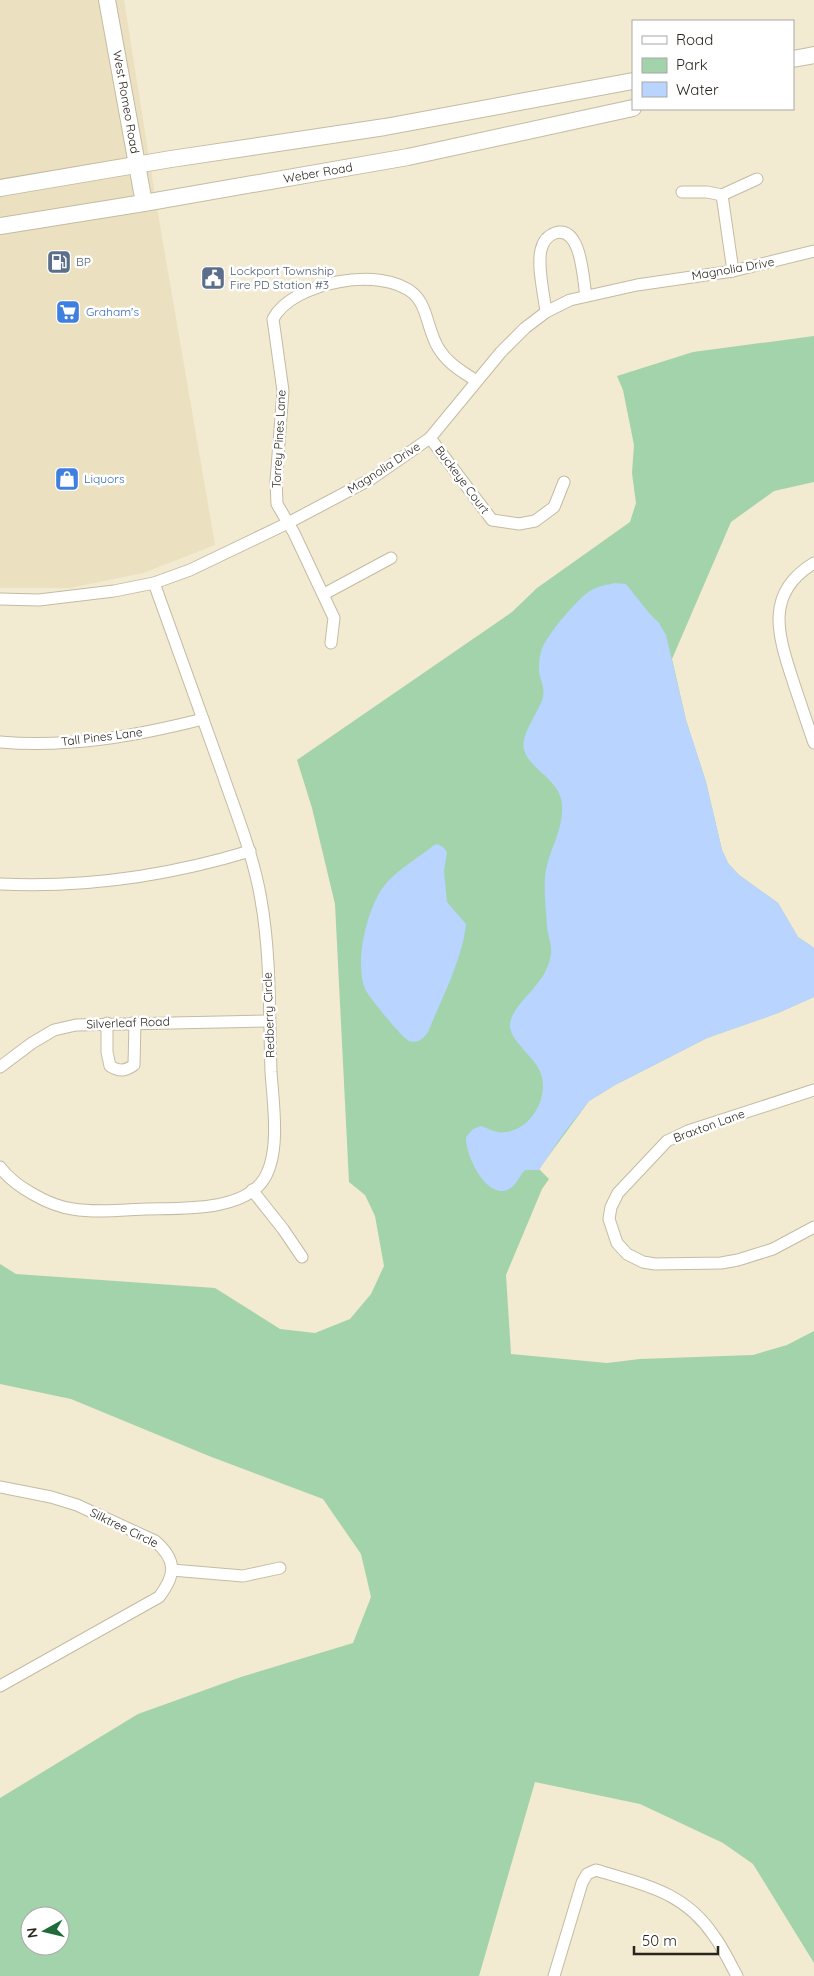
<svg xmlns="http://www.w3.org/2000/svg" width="814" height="1976" viewBox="0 0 814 1976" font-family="Quicksand,sans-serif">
  <rect width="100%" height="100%" fill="#f2ead1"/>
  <polygon fill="#ebe0bf" points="0,0 124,0 156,202 215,545 143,573 70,588 0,588"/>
  <path fill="#a3d3ab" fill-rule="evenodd" d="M814 336V482L774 491 731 522 672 659 686 720 706 782 722 850 728 863 739 875 778 903 798 937 814 948V997L778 1013 707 1038 615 1085 589 1101 539 1169 549 1179 542 1189 506 1275 511 1354 607 1363 640 1359 753 1355 787 1345 814 1331V1963L753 1864 723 1843 640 1804 535 1782 479 1976H0V1798L138 1714 241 1677 353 1643 371 1597 361 1554 323 1499 209 1456 71 1399 0 1384V1264L16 1274 215 1288 280 1329 315 1333 350 1319 371 1294 384 1266 375 1216 365 1195 349 1182 335 904 312 808 297 760 512 612 537 588 630 522 636 503 632 473 634 445 623 390 617 376 693 352ZM30 1916H60V1946H30Z"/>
  <g fill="#b8d4ff">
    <path d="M615 583 626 584 649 613 659 623 666 635 686 720 706 782 722 850 728 863 739 875 778 903 798 937 814 948V997L778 1013 707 1038 615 1085 589 1101 563 1134 539 1170H525C519 1176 516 1187 507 1190 485 1198 465 1154 466 1137L473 1129 481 1126C490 1129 497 1134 506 1132 531 1129 549 1098 541 1074 536 1057 508 1040 510 1024 513 1001 548 985 551 953 552 944 548 936 547 927 546 911 544 893 545 878 547 852 564 831 562 805 561 780 531 771 524 750 520 735 539 712 543 697 545 687 540 680 539 671 539 665 539 658 541 652 543 639 578 598 590 591 598 586 606 585 615 583Z"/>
    <path d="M437 844 443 847 447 852 444 871 447 902 466 924C463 958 441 1000 428 1032 424 1038 418 1044 409 1041 403 1039 368 996 365 989 354 963 367 908 384 886 395 872 410 863 425 852 430 849 431 846 437 844Z"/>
  </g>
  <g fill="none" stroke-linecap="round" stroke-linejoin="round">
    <defs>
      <g id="street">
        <polyline points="682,192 707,192 722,195 757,179"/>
        <polyline points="722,195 733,271"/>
        <path d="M546 312C544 295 537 266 541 250 543 241 547 236 555 233 582 225 583 280 586 296"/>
        <polyline points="430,438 492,520 519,524 535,521 554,507 564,482"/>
        <path d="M814 563C764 593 778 635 793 681 800 702 807 723 814 743"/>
        <polyline points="324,594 391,558"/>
        <polyline points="0,599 39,600 114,591 154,583 190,570 288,523 371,479 430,438 501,352 525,328 546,312 570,300 637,285 733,271 814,251"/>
        <path d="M331 643 334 618 294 533 277 504 276 481 283 391 273 319C292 282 382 265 414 294 428 307 428 333 439 349 448 364 462 371 476 381"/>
        <path d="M0 742C69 748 136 736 203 719"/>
        <path d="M0 884C85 888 168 876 250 851"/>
        <path d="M107 1023V1052L110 1066C120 1072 125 1071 134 1065L135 1022"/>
        <polyline points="0,1067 32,1043 54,1030 76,1025 269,1021"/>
        <polyline points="814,1090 688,1131 667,1141 618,1193 611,1207 609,1219 617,1243 627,1254 643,1262 655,1264 721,1263 738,1260 773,1249 814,1227"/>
        <path d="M0 1167C14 1186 49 1206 73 1209 96 1213 122 1210 145 1209 180 1208 243 1212 264 1179 281 1152 273 1102 271 1072 269 1015 271 956 261 900 254 857 237 816 223 775 200 711 177 647 154 583"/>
        <polyline points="252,1190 283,1229 302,1257"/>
        <path d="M0 1487 51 1497 77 1505 155 1541C177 1560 176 1575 159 1597L0 1686"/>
        <polyline points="172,1570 243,1576 280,1568"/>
        <path d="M554 1976 582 1883 587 1874 596 1870C644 1885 684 1891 714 1936 723 1948 730 1963 737 1976"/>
      </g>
      <g id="secondary">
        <polyline points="107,0 144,203"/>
        <polyline points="793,59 814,55"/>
        <polyline points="0,188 171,159 385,127 633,81"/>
        <polyline points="0,226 144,203 408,157 633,108"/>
      </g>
    </defs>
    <use href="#street" stroke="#c3bba3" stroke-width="13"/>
    <use href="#secondary" stroke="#c3bba3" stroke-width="18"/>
    <use href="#street" stroke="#fff" stroke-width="11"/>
    <use href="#secondary" stroke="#fff" stroke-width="16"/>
  </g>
  <defs>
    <symbol id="fuel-square" viewBox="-11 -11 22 22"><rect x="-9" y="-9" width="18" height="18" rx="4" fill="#5c6f8a" stroke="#fff"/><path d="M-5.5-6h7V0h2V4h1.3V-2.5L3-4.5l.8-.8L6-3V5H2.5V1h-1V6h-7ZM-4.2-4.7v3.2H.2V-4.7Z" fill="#fff"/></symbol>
    <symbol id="civic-square" viewBox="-11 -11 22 22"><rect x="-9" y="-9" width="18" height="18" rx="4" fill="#5c6f8a" stroke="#fff"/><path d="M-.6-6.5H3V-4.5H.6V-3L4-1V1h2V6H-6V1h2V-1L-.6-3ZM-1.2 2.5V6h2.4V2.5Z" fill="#fff"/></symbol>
    <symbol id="supermarket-square" viewBox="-11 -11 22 22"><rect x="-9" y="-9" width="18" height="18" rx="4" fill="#3f7fe0" stroke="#fff"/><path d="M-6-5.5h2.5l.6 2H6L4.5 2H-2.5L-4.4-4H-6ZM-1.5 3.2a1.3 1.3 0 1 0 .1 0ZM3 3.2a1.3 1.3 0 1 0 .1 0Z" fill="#fff"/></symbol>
    <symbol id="shop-square" viewBox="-11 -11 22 22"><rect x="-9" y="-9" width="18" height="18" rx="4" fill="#3f7fe0" stroke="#fff"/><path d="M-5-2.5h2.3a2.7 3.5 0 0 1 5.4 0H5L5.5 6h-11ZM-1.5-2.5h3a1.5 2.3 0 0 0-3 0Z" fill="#fff"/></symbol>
  </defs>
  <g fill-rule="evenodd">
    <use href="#fuel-square" x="45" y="248" width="28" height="28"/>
    <use href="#civic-square" x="199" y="264" width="28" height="28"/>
    <use href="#supermarket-square" x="54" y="298" width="28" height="28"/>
    <use href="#shop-square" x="53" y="465" width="28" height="28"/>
  </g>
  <g text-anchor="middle" stroke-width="5" stroke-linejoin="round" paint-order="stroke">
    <g font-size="12" fill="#29251c" stroke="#fff">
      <text transform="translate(126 102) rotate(80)" y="4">West Romeo Road</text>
      <text transform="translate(318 173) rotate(-10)" y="4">Weber Road</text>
      <text transform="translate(733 269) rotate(-10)" y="4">Magnolia Drive</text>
      <text transform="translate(279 439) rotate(-87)" y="4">Torrey Pines Lane</text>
      <text transform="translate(384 468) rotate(-33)" y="4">Magnolia Drive</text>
      <text transform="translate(462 480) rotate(53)" y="4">Buckeye Court</text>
      <text transform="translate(102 737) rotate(-7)" y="4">Tall Pines Lane</text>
      <text transform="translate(269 1015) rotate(-92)" y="4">Redberry Circle</text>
      <text transform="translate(128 1023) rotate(-2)" y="4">Silverleaf Road</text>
      <text transform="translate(709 1126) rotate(-20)" y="4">Braxton Lane</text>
      <text transform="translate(124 1528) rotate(26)" y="4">Silktree Circle</text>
    </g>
    <g font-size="12" fill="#4e5e75" stroke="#fff" text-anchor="start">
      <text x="76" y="266">BP</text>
      <text x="230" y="275">Lockport Township<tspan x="230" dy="14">Fire PD Station #3</tspan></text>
    </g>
    <g font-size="12" fill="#366cbe" stroke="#fff" text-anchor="start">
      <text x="86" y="316">Graham's</text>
      <text x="84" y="483">Liquors</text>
    </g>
  </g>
  <rect x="632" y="20" width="162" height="90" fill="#ffffff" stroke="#a9a8a4"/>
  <rect x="642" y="36" width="25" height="8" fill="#ffffff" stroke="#a9a8a4"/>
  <text x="676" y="45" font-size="15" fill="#29251c">Road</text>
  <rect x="642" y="58" width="25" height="15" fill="#a3d3ab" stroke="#a9a8a4"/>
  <text x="676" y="70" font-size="15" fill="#29251c">Park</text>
  <rect x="642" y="82" width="25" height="15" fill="#b8d4ff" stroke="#a9a8a4"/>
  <text x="676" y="95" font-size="15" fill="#29251c">Water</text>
  <g transform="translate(45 1931) rotate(262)"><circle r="24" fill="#ffffff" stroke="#a9a8a4"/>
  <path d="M0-4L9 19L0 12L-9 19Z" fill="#1f6b39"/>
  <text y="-8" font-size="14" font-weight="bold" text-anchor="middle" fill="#29251c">N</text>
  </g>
  <path d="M634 1946v8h84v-8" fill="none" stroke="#29251c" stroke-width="2.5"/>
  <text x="642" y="1946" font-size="15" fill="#29251c" stroke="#ffffff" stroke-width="4" paint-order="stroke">50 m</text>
</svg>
